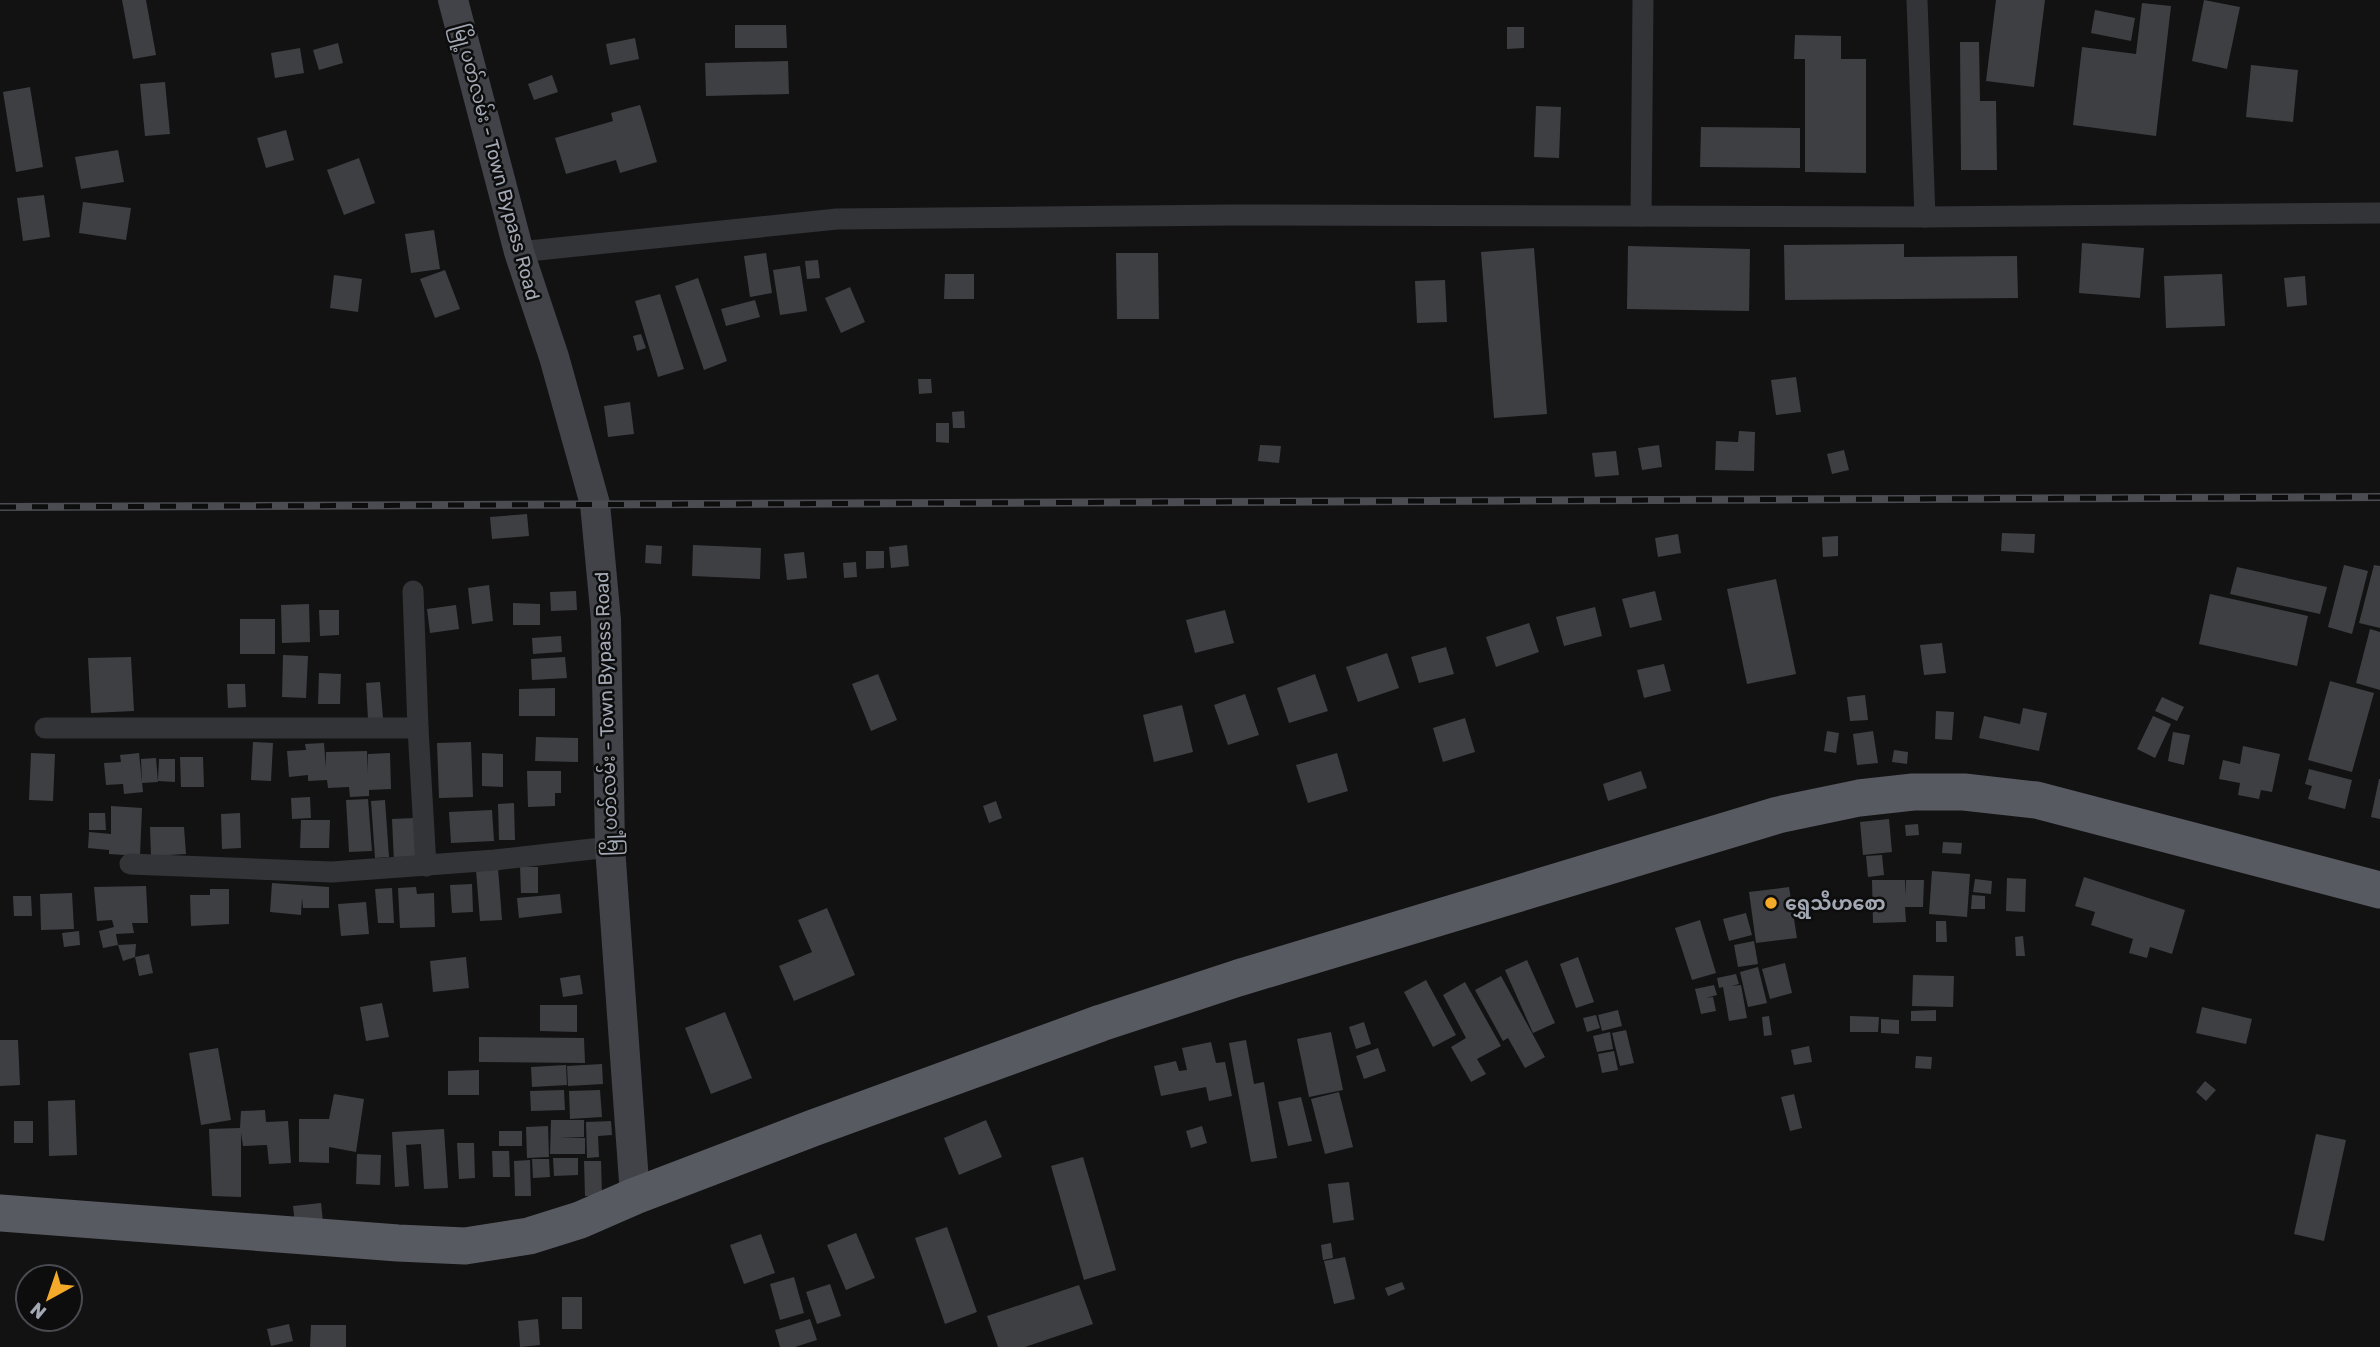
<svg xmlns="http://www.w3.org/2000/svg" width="2380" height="1347" viewBox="0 0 2380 1347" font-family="Rubik,'Noto Sans Myanmar',sans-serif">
  <rect width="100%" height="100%" fill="#121213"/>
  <g fill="#3e3f43">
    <polygon points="122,0 146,0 156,55 133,59"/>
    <polygon points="1996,0 2045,0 2034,87 1986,81"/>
    <polygon points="2204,0 2240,7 2227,69 2192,61"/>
    <polygon points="2142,3 2171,6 2156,136 2073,125 2082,47 2136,54"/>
    <polygon points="2095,10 2135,18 2131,41 2091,33"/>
    <polygon points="735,25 786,25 787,48 735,48"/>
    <polygon points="1507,27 1524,27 1524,48 1507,49"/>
    <polygon points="1795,35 1841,36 1841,59 1866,59 1866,173 1805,172 1805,59 1794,59"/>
    <polygon points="635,38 639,59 610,65 606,44"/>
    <polygon points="1960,42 1979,42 1980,101 1996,101 1997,170 1961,170"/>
    <polygon points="338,43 343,63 319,70 313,50"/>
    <polygon points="300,48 304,73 275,78 271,53"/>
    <polygon points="788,61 789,94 706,96 705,63"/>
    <polygon points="2251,65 2298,70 2293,122 2246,117"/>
    <polygon points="552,75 558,92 534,100 528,84"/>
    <polygon points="165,82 170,134 145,136 140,84"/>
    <polygon points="30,87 43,167 16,172 3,92"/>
    <polygon points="640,105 657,162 620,173 616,160 566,174 555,138 613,121 611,113"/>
    <polygon points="1536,106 1561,107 1559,158 1534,157"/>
    <polygon points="1701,127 1800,128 1800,168 1700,167"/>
    <polygon points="286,130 294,160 266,168 257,138"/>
    <polygon points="118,150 124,182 81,189 75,157"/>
    <polygon points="359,158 375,203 344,215 327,170"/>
    <polygon points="44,195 50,237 23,241 17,198"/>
    <polygon points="83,202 131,208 126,240 79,233"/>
    <polygon points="434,230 440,269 411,273 405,234"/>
    <polygon points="2082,243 2144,248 2140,298 2079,293"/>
    <polygon points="1904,244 1904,257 2017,256 2018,298 1785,300 1784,245"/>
    <polygon points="1628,246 1750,249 1749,311 1627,309"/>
    <polygon points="1534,248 1547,414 1494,418 1481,252"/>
    <polygon points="766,253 772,293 750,297 744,256"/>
    <polygon points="1116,253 1158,253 1159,319 1117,319"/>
    <polygon points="818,260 820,278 807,279 805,261"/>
    <polygon points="800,266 807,311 780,315 773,270"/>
    <polygon points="445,270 460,309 435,318 420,279"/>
    <polygon points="945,274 974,274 974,299 944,299"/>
    <polygon points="2222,274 2225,326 2166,328 2164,276"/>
    <polygon points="334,275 362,279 358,312 330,308"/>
    <polygon points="2305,276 2307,305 2287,307 2284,278"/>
    <polygon points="698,278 727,361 704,370 675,286"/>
    <polygon points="1445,280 1447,322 1417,323 1415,281"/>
    <polygon points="850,287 865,322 841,333 825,298"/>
    <polygon points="660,294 684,369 658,377 635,301"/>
    <polygon points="755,300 760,317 726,326 721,309"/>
    <polygon points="641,334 646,348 637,351 633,336"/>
    <polygon points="1796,377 1801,412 1776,415 1771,380"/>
    <polygon points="918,379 931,379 932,393 919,394"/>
    <polygon points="630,402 634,434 608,437 604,406"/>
    <polygon points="964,411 965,428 953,428 952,412"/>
    <polygon points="936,423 949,423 949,443 936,442"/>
    <polygon points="1739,431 1755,432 1754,471 1715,470 1716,441 1738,442"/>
    <polygon points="1260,445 1281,446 1279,463 1258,461"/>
    <polygon points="1659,445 1662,467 1642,470 1638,448"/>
    <polygon points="1844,450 1849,470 1832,474 1827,454"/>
    <polygon points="1616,451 1619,475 1595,477 1592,453"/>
    <polygon points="527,514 529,536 492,539 490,517"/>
    <polygon points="2002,533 2035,534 2034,553 2001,551"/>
    <polygon points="1678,534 1681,553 1658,557 1655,538"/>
    <polygon points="1838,536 1838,556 1823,557 1822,537"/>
    <polygon points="646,545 662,546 661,564 645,563"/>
    <polygon points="693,545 761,548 760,579 692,576"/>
    <polygon points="907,545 909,566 891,568 889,547"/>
    <polygon points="866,551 884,551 884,568 866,569"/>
    <polygon points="804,552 807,578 787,580 784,554"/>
    <polygon points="856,562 857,577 844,578 843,563"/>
    <polygon points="2344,565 2368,571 2352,634 2328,627"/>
    <polygon points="2374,565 2380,566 2380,628 2359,623"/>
    <polygon points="2237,567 2327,587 2320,614 2230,594"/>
    <polygon points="1776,579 1796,674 1747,684 1727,589"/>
    <polygon points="489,585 493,621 472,624 468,588"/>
    <polygon points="576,591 577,610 551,611 550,592"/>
    <polygon points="1655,591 1662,620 1630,628 1622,599"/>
    <polygon points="2210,594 2308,616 2297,666 2199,644"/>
    <polygon points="513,603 540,604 540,625 513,625"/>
    <polygon points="309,604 310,642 282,643 281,605"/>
    <polygon points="456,605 459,629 430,633 427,609"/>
    <polygon points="1595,607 1602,636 1564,646 1556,617"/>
    <polygon points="319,610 339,610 339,635 320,636"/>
    <polygon points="1225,610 1234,643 1195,653 1186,620"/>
    <rect x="240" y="619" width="35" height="35"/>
    <polygon points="1529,623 1539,652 1496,667 1486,637"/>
    <polygon points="2370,629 2380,632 2380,690 2356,683"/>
    <polygon points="561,636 562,652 533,654 532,638"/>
    <polygon points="1942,643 1946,673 1924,675 1920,645"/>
    <polygon points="1446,647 1454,674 1419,683 1411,657"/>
    <polygon points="1387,653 1399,688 1358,702 1346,667"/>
    <polygon points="283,655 308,656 306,698 282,697"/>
    <polygon points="131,657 134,711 91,713 88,658"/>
    <polygon points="565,657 567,678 532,680 531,659"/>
    <polygon points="1664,664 1671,691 1644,698 1637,670"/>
    <polygon points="319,673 341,674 340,704 318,704"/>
    <polygon points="878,674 897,720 871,731 852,684"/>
    <polygon points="1315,674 1328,711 1289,723 1277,688"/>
    <polygon points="2330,681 2374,693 2352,772 2308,760"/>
    <polygon points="380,682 383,718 368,719 366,683"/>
    <polygon points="227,684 245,684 246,707 228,708"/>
    <polygon points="555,688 555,716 519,716 519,689"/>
    <polygon points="1245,694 1259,735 1228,745 1214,705"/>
    <polygon points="1865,695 1868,720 1850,721 1847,697"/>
    <polygon points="2162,697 2184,707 2177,721 2155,711"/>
    <polygon points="1182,705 1193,752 1154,762 1143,715"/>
    <polygon points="2023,708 2047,713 2039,751 1979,738 1984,716 2020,724"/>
    <polygon points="1936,711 1954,712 1952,740 1935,739"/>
    <polygon points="2153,716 2171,724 2155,758 2137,749"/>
    <polygon points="1465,718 1475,752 1443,762 1433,728"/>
    <polygon points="1827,731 1839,733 1836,753 1824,751"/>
    <polygon points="1873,731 1878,763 1857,765 1853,734"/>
    <polygon points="2173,732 2190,735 2184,765 2168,761"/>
    <polygon points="536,737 578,738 578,762 535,761"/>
    <polygon points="253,742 273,743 271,781 251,780"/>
    <polygon points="471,742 473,797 439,798 437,743"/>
    <polygon points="324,743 326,768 326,752 367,751 368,773 368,754 390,753 391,789 369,790 369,796 350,797 349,787 328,788 327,780 308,781 308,775 289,777 287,751 306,750 305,744"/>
    <polygon points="2243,746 2280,754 2272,792 2261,790 2259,799 2238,795 2240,783 2219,779 2223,760 2240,764"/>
    <polygon points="1894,750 1908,752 1907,764 1892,762"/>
    <polygon points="31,753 55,754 53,801 29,800"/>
    <polygon points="139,753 143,792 124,794 123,784 106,785 104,763 121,762 120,755"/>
    <polygon points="482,753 503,754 503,787 482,786"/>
    <polygon points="1337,753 1348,791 1308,803 1296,765"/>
    <polygon points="180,757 203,757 204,787 181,787"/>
    <polygon points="156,758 158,782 142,783 141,759"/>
    <polygon points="159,759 175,759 175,782 158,781"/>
    <polygon points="2309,769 2352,780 2345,809 2308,799 2312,786 2305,784"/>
    <polygon points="527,771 561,771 561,793 555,793 555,806 528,807"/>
    <polygon points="1641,771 1647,788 1608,801 1603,784"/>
    <polygon points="2379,779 2380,779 2380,819 2371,817"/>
    <polygon points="310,797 311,818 292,819 291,798"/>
    <polygon points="368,799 372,851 349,852 346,800"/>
    <polygon points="385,800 389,857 375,858 371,801"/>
    <polygon points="996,801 1002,818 989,823 983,806"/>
    <polygon points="514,803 515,840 499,840 498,804"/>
    <polygon points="111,806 142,808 140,856 109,854 109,850 88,848 89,832 111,834"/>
    <polygon points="492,810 494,841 451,843 449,812"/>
    <polygon points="89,813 105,813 106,830 89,830"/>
    <polygon points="240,813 241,848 222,849 221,814"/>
    <polygon points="414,818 416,862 394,863 392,819"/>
    <polygon points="1889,819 1892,852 1863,855 1860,822"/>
    <polygon points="301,820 330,820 329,848 300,848"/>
    <polygon points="1918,824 1919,835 1906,836 1905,825"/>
    <polygon points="150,827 184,827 186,854 151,856"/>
    <polygon points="1943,842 1962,843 1961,854 1942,853"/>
    <polygon points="1882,855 1884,875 1868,877 1866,856"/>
    <polygon points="520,867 538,867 538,893 521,893"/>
    <polygon points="498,868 502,920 480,921 476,870"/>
    <polygon points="1932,871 1970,874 1967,917 1929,914"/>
    <polygon points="2084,877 2185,910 2172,954 2150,947 2147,958 2129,953 2133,939 2091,925 2095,912 2075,906"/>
    <polygon points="2007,878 2026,879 2025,912 2006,911"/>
    <polygon points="1975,879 1992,881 1991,894 1973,892"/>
    <polygon points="1872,880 1905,880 1905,896 1906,880 1924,880 1923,907 1905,907 1906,922 1873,923"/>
    <polygon points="272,883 329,887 329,908 303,908 302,898 301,915 270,912"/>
    <polygon points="472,884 473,912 452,913 450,885"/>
    <polygon points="146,886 148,923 132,923 134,933 116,934 118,945 136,944 135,957 123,961 118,945 103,948 99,931 114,927 112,920 97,921 94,887"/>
    <polygon points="416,887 417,894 434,893 435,927 400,928 398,888"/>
    <polygon points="1789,887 1797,938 1756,943 1749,892"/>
    <polygon points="392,888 394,923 378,923 375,889"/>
    <polygon points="210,889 229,889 229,924 191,926 190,895 210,895"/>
    <polygon points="72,893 74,929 41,930 40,894"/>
    <polygon points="560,894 562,913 519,918 517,898"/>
    <polygon points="1972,895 1985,896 1985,909 1971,909"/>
    <polygon points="13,896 31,896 32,916 14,916"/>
    <polygon points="366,902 369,934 341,936 338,904"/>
    <polygon points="827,908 855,975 794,1001 779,966 812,952 798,920"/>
    <polygon points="1746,913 1752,935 1729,941 1723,919"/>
    <polygon points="1700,920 1716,973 1692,980 1675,928"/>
    <polygon points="1936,921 1946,921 1947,942 1936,942"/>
    <polygon points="79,931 80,945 64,947 62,933"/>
    <polygon points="2023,936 2025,956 2016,956 2015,937"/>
    <polygon points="1754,941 1758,964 1738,967 1734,945"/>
    <polygon points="149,954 153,973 139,976 135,957"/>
    <polygon points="466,957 469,988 433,992 430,961"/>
    <polygon points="1578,957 1594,1002 1576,1008 1560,964"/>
    <polygon points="1527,960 1555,1023 1533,1033 1505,970"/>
    <polygon points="1785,963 1792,993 1770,999 1762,969"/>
    <polygon points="1758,967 1767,1003 1748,1007 1740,972"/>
    <polygon points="1736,974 1739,984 1732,986 1741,985 1747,1018 1729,1021 1723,987 1719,988 1717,978"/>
    <polygon points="580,975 583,994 563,997 560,978"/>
    <polygon points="1913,975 1954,976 1953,1007 1912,1006"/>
    <polygon points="1501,976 1545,1057 1525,1068 1508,1038 1503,1041 1475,990"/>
    <polygon points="1426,980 1456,1035 1433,1047 1404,992"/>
    <polygon points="1465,982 1501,1046 1477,1059 1486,1074 1471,1082 1451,1047 1466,1038 1443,995"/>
    <polygon points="1714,985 1717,995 1706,998 1713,997 1716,1011 1701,1014 1695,989"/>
    <polygon points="382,1003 389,1037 366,1041 360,1007"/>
    <polygon points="540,1005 577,1005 577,1032 540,1031"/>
    <polygon points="2202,1007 2252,1019 2246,1044 2196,1033"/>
    <polygon points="1618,1010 1622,1026 1602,1031 1598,1015"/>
    <polygon points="1936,1010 1936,1021 1911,1021 1911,1011"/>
    <polygon points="725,1012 752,1078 711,1094 685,1028"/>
    <polygon points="1596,1015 1600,1028 1587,1032 1583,1018"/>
    <polygon points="1769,1016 1772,1035 1764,1036 1762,1017"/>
    <polygon points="1850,1016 1879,1017 1878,1032 1850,1032"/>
    <polygon points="1881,1019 1899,1020 1899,1034 1881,1033"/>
    <polygon points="1364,1022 1371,1044 1356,1049 1349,1027"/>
    <polygon points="1626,1030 1634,1063 1620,1066 1612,1033"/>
    <polygon points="1331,1032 1343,1090 1309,1097 1297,1039"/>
    <polygon points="1610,1032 1613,1049 1597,1052 1593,1036"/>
    <polygon points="479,1037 584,1038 585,1063 479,1062"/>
    <polygon points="0,1040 18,1040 20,1085 0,1086"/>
    <polygon points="1246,1040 1254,1084 1264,1082 1277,1158 1251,1162 1229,1043"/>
    <polygon points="1211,1042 1216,1063 1225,1062 1232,1096 1209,1101 1206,1087 1161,1096 1154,1066 1176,1061 1179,1071 1187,1070 1182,1048"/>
    <polygon points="1809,1046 1812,1062 1794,1065 1791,1050"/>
    <polygon points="218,1048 231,1120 201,1125 189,1053"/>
    <polygon points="1378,1048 1386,1071 1364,1079 1356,1056"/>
    <polygon points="1614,1051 1618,1070 1602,1073 1598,1054"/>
    <polygon points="1916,1056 1932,1057 1931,1069 1915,1068"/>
    <polygon points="602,1064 603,1084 568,1086 567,1066"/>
    <polygon points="566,1065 567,1085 532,1087 531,1067"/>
    <polygon points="479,1070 479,1095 448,1095 448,1071"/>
    <polygon points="2205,1081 2216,1090 2206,1101 2196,1092"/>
    <polygon points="564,1090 565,1110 531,1111 530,1091"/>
    <polygon points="600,1090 602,1117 570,1119 569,1091"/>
    <polygon points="1339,1092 1353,1147 1325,1154 1311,1099"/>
    <polygon points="334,1094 364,1099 356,1152 329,1147 329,1163 299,1162 299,1119 329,1119"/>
    <polygon points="1794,1094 1802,1128 1790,1131 1781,1097"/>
    <polygon points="1301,1097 1312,1141 1288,1146 1278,1102"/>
    <polygon points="75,1100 77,1155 49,1156 48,1101"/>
    <polygon points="265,1110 266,1122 288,1121 291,1163 269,1164 267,1145 243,1146 241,1133 241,1197 212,1196 209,1129 240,1128 241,1111"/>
    <polygon points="551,1120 584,1120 584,1137 559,1138 585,1138 585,1154 550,1154"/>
    <polygon points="986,1120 1002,1157 959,1175 944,1138"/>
    <rect x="14" y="1121" width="19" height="22"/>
    <polygon points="611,1121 612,1135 598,1136 599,1157 587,1158 586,1122"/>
    <polygon points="548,1126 549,1157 527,1158 526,1127"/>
    <polygon points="1202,1126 1207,1143 1191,1148 1186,1131"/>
    <polygon points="444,1129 448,1188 424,1189 421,1144 406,1145 409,1186 395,1187 392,1132"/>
    <rect x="499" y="1131" width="23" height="15"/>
    <polygon points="2316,1134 2346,1140 2324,1241 2294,1234"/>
    <polygon points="457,1143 474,1143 475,1178 459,1179"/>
    <polygon points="492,1151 509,1151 510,1177 493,1177"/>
    <polygon points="357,1154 381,1155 380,1185 356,1184"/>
    <polygon points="1083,1157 1116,1270 1084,1280 1051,1166"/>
    <polygon points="553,1158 578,1158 578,1175 554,1176"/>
    <polygon points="532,1159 549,1159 550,1177 533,1178"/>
    <polygon points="530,1160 531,1196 515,1196 514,1161"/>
    <polygon points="584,1161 601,1161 602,1196 585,1196"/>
    <polygon points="1349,1182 1354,1220 1333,1223 1328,1184"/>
    <polygon points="321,1203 323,1222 295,1224 293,1206"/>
    <polygon points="947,1227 977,1312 945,1324 915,1238"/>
    <polygon points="856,1233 875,1278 846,1290 827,1245"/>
    <polygon points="761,1234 775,1273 744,1284 730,1245"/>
    <polygon points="1331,1243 1333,1258 1323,1260 1321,1245"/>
    <polygon points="1345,1257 1355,1299 1334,1304 1324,1261"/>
    <polygon points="794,1277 804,1313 780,1320 770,1284"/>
    <polygon points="1402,1282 1405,1289 1388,1296 1385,1288"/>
    <polygon points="830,1284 841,1316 817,1324 806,1292"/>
    <polygon points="1079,1285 1093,1324 1025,1347 998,1347 987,1316"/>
    <rect x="562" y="1297" width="20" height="32"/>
    <polygon points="538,1319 540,1345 520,1347 518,1321"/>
    <polygon points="810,1319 817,1340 795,1347 780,1347 775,1330"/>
    <polygon points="289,1324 293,1341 271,1346 267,1329"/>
    <polygon points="311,1325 346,1325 346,1347 310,1347"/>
  </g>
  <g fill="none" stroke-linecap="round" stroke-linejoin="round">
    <g stroke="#333438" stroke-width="21">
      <polyline points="1917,0 1925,217"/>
      <polyline points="1641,216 1643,0"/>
      <polyline points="519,252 837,219 1231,215 1925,217 2380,213"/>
      <polyline points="413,591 418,728 426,866"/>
      <polyline points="45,728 418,728"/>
      <polyline points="130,864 332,872 495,860 610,847"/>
    </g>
    <polyline stroke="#414348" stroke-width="30" points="453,0 519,252 554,357 595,504 606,620 610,847 635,1196"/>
    <polyline stroke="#575a60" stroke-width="37" points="0,1213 398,1243 465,1246 529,1236 580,1220 635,1196 813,1128 1101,1023 1238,978 1778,815 1859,798 1913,792 1964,792 2036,800 2380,890"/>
    <defs>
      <polyline id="rail" points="0,507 2380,497"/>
    </defs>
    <use href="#rail" stroke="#4a4c51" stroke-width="8"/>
    <use href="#rail" stroke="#0d0d0e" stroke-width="5" stroke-dasharray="16" stroke-linecap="butt"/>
  </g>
  <circle fill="#f4aa29" stroke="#0d0d0e" stroke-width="2.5" cx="1771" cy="903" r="7"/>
  <g text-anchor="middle" stroke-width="5" stroke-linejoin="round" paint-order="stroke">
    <g font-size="19" fill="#a3a9b4" stroke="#0d0d0e">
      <text transform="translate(497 162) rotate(75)" y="7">မြို့ပတ်လမ်း - Town Bypass Road</text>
      <text transform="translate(606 714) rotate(-92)" y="7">မြို့ပတ်လမ်း - Town Bypass Road</text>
    </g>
    <g font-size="19" font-weight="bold" fill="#a3a9b4" stroke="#0d0d0e" text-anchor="start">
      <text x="1785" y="910">ရွှေသီဟစော</text>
    </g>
  </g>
  <g transform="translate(49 1298) rotate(220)"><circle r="33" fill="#0d0d0e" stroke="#494b50" stroke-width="2"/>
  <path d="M0-5L12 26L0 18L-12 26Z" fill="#f4aa29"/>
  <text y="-10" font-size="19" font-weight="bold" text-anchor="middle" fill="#a3a9b4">N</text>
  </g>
</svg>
